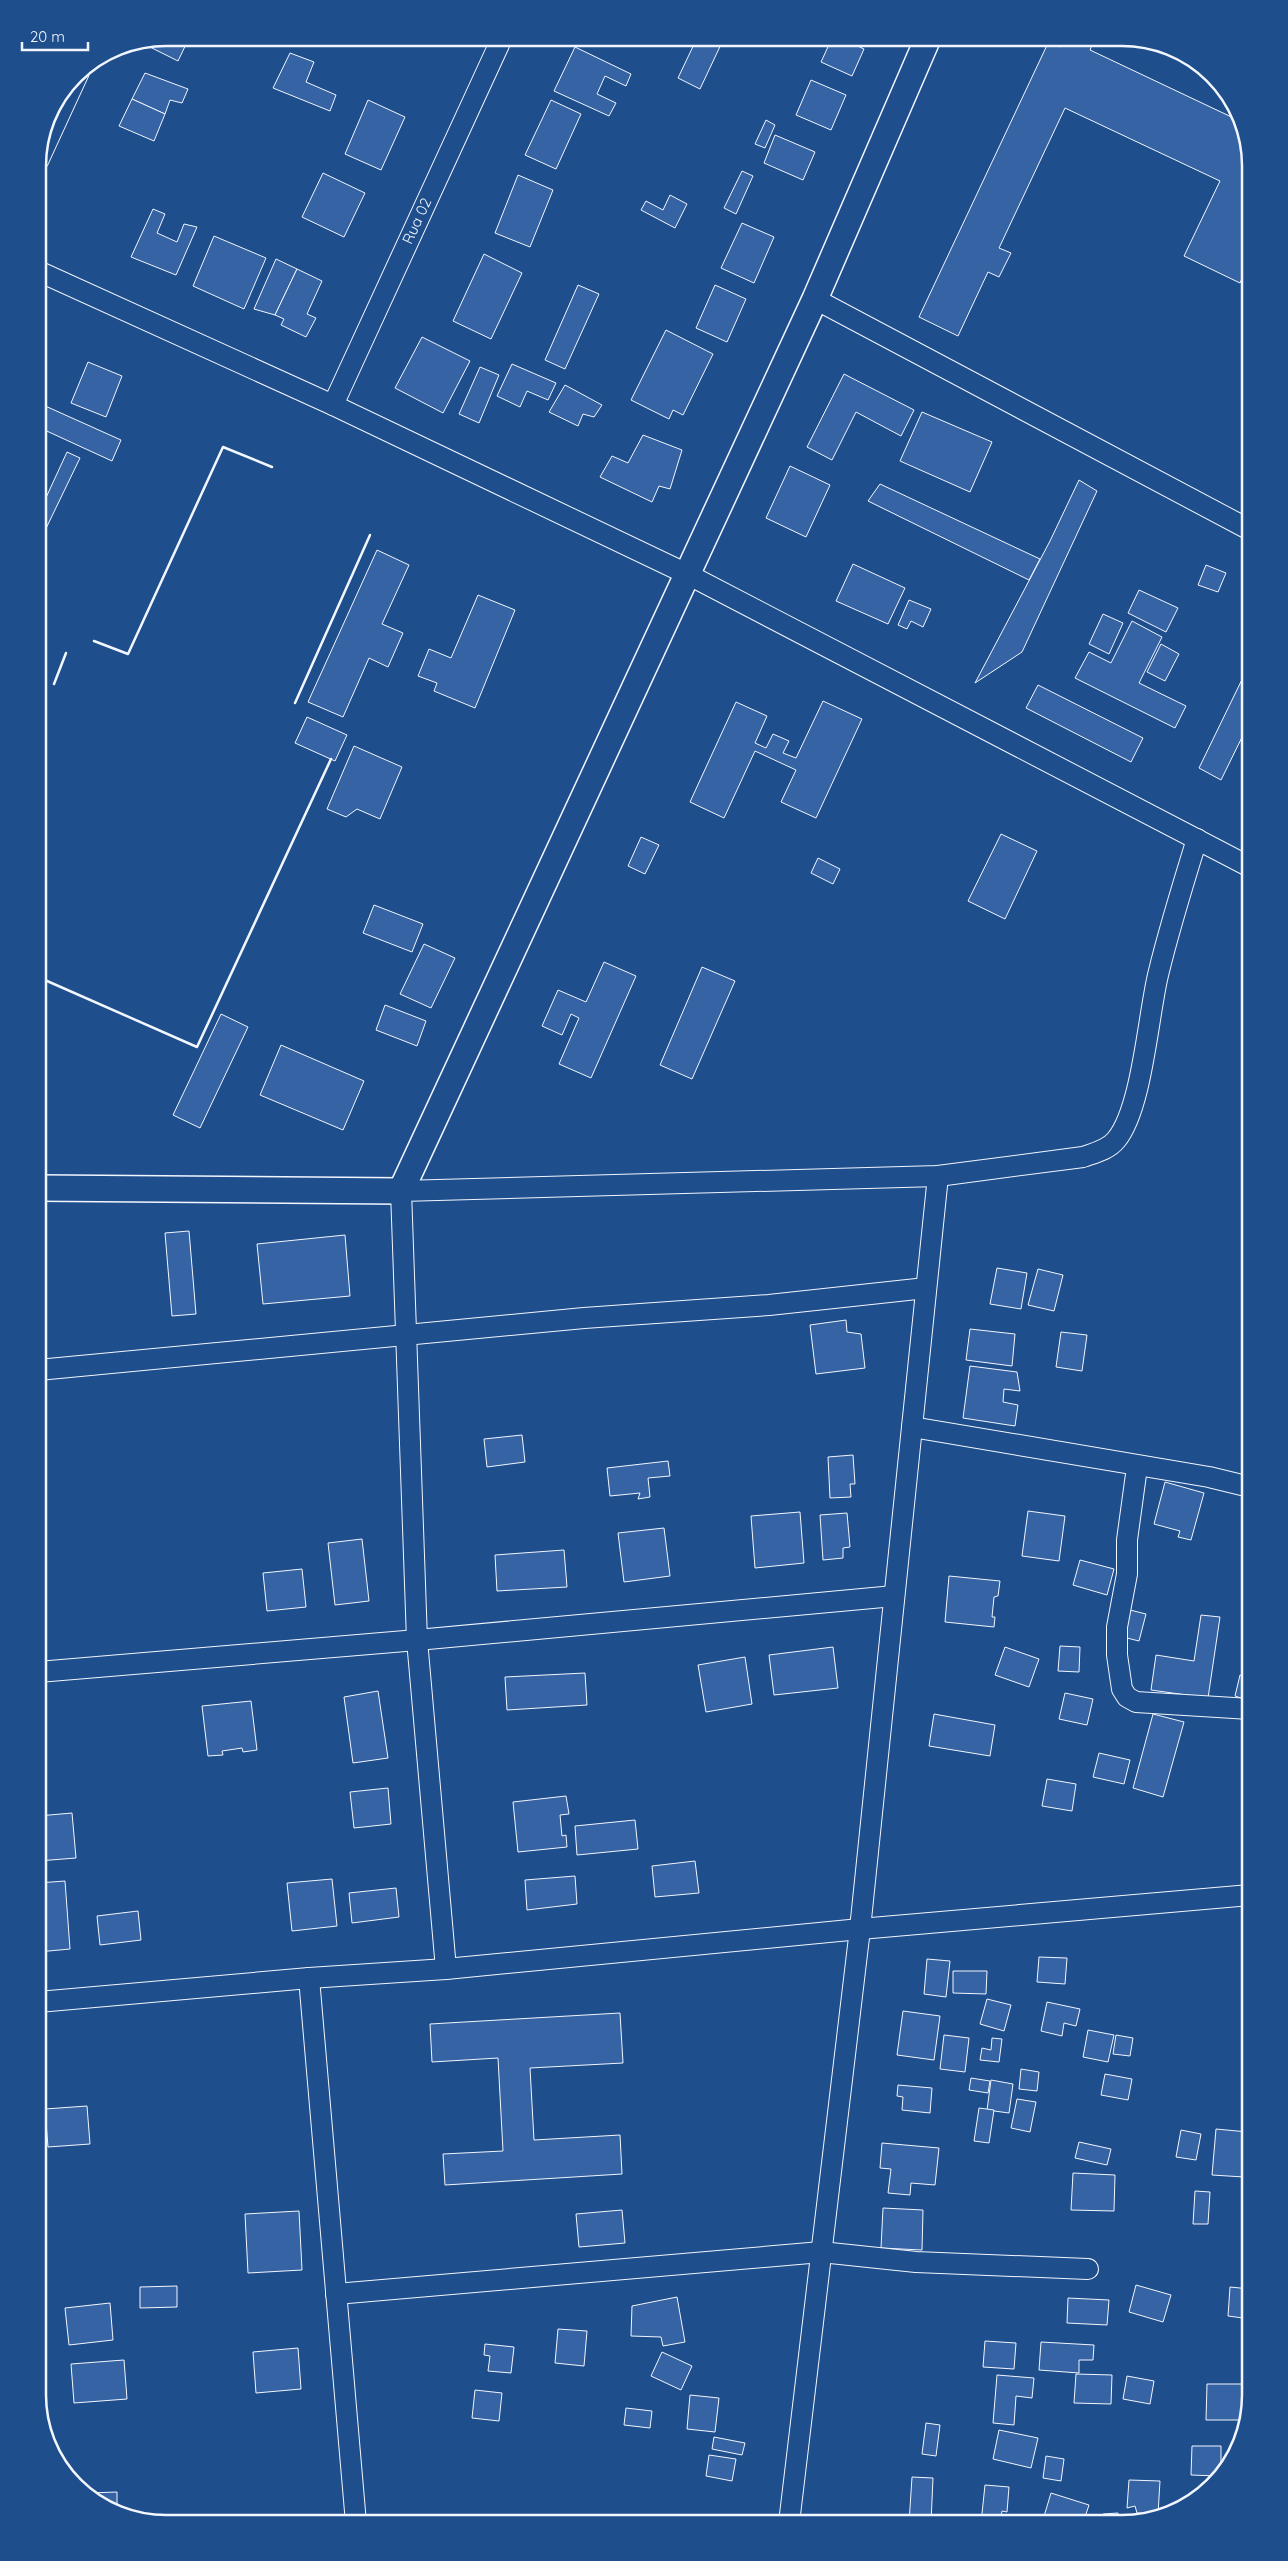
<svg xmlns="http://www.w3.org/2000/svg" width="1288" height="2561" viewBox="0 0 1288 2561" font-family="Quicksand,sans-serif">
  <rect width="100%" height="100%" fill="#1f4e8c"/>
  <g fill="#3563a3" stroke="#f2f6ff">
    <polygon points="166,38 189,38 178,61 150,47 153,40"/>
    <polygon points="697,38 724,38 700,89 678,78"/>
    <polygon points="832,38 841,38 864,49 852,76 821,62"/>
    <polygon points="1066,38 1095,38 1090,50 1242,122 1250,166 1250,261 1240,283 1184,256 1220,181 1065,108 999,248 1011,253 999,277 988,272 958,336 919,317 1049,41 1061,47"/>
    <polygon points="575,47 631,74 626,86 605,76 597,94 616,103 609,116 554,91"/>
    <polygon points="290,53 314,62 306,82 336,95 330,111 273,88"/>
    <polygon points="145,73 188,89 182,103 170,100 165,114 132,99"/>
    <polygon points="811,80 846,95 831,130 796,115"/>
    <polygon points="132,99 165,114 154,141 119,126"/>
    <polygon points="368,100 405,117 381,170 345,154"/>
    <polygon points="551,100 581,114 556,169 525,155"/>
    <polygon points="766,120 775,125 765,148 755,144"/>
    <polygon points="775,135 815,152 803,180 764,163"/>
    <polygon points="742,171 753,176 736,214 724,208"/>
    <polygon points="323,173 365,193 344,237 302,217"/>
    <polygon points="518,175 553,190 530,247 495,233"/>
    <polygon points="670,195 687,204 675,228 641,210 646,201 663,210"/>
    <polygon points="153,209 165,214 157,233 177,242 184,224 197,227 176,275 131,257"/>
    <polygon points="742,223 774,237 754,283 721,268"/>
    <polygon points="214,236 266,258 244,309 193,286"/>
    <polygon points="484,254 522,273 491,339 453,321"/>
    <polygon points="276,259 297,269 275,315 254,309"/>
    <polygon points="297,269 322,281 307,314 316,318 306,337 281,325 284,319 275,315"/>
    <polygon points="578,285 599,294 565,369 545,360"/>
    <polygon points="715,285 746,299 727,342 696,328"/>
    <polygon points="666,330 713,354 683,415 673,410 669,419 631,400"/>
    <polygon points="422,337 470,361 443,413 395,388"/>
    <polygon points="88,362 122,376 106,417 71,403"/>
    <polygon points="512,364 556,383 548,400 527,391 520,407 497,396"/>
    <polygon points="480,367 499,375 479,423 459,414"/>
    <polygon points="844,374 914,410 901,436 856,412 832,460 807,447"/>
    <polygon points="565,385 602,405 594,417 583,414 578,426 549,412"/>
    <polygon points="43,405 121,440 112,461 38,427 38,416"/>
    <polygon points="922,412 992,442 970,492 900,461"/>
    <polygon points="643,435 682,450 670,489 659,486 652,502 600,477 612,456 628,463"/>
    <polygon points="67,452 80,458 38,545 38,515"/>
    <polygon points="790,466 830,485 806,537 766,518"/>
    <polygon points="1079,480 1097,491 1022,652 975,683 1050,541"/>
    <polygon points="880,484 1040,559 1029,580 868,501"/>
    <polygon points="377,550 409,565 382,624 403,633 388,667 369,658 343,717 308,702"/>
    <polygon points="853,564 905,588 888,624 836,601"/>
    <polygon points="1206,565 1226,573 1218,592 1198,585"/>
    <polygon points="1139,590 1178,608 1166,632 1128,613"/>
    <polygon points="478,595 515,610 475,708 434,691 437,683 418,676 429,649 451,658"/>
    <polygon points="909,600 931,609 923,627 911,621 907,629 898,625"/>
    <polygon points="1103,614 1123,623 1109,654 1089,644"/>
    <polygon points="1132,621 1162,637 1139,683 1186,706 1175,728 1075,678 1089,652 1111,663"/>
    <polygon points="1161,644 1179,654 1165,681 1147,672"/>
    <polygon points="1250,663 1250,721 1221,780 1199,768"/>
    <polygon points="1038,685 1143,738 1131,762 1026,708"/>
    <polygon points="823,701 862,719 816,818 781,802 796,770 755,751 724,818 690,802 736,702 767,716 755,743 766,748 773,734 789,741 783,753 796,758"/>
    <polygon points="307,717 347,735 335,761 295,743"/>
    <polygon points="354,746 402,767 380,819 357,809 346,817 327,809"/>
    <polygon points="1001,834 1037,851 1005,919 968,901"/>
    <polygon points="641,837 659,845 645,874 628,866"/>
    <polygon points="818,858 840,869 833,884 811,873"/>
    <polygon points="374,905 423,924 412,952 363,933"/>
    <polygon points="424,944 455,958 431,1008 400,994"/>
    <polygon points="604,962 636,976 591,1078 559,1064 579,1018 571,1014 562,1035 542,1026 558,990 586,1002"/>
    <polygon points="702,967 735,981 692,1079 660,1065"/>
    <polygon points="385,1005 426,1021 417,1046 376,1030"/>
    <polygon points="221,1014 248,1027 200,1128 173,1115"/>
    <polygon points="281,1045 364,1081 343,1130 260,1095"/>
    <polygon points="189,1231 196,1314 172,1316 165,1233"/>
    <polygon points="345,1235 350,1296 263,1304 257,1244"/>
    <polygon points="997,1268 1027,1273 1021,1309 990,1304"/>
    <polygon points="1038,1269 1063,1275 1054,1311 1028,1305"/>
    <polygon points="846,1320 847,1332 861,1334 865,1368 816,1374 810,1325"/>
    <polygon points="970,1329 1015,1334 1012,1366 966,1360"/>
    <polygon points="1061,1332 1087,1335 1082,1371 1056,1367"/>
    <polygon points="970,1366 1017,1372 1020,1391 1004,1389 1003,1402 1018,1405 1015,1426 963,1418"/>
    <polygon points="522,1435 525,1462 487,1467 484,1439"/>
    <polygon points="853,1455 855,1484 850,1484 851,1497 830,1498 828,1457"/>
    <polygon points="668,1461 670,1476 648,1478 650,1497 638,1499 640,1493 610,1496 607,1468"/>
    <polygon points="1165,1482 1204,1493 1191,1540 1178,1537 1180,1531 1154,1524"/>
    <polygon points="1028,1511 1065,1516 1059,1561 1022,1556"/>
    <polygon points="800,1512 804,1563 755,1568 751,1516"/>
    <polygon points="847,1513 850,1547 843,1548 843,1558 823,1560 820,1515"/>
    <polygon points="664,1528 670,1576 624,1582 618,1533"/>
    <polygon points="362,1539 369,1601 335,1605 328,1543"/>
    <polygon points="564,1550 567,1587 497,1591 495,1555"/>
    <polygon points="1080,1560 1114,1569 1107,1595 1073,1585"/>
    <polygon points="302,1569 306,1607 267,1611 263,1573"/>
    <polygon points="949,1576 1000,1581 998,1596 994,1597 992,1617 995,1617 994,1627 945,1622"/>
    <polygon points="1126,1609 1146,1614 1139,1641 1119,1636"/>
    <polygon points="1201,1615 1220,1617 1208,1698 1151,1690 1156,1655 1194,1661"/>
    <polygon points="1060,1646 1080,1647 1079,1672 1058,1671"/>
    <polygon points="833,1647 838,1688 774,1695 769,1655"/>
    <polygon points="1005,1647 1039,1659 1029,1687 995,1675"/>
    <polygon points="745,1657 752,1704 706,1712 698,1665"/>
    <polygon points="585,1673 587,1705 507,1710 505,1677"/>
    <polygon points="1240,1675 1250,1678 1250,1701 1235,1696"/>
    <polygon points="378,1691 388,1758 353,1763 344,1697"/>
    <polygon points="1065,1693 1093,1699 1087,1725 1059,1719"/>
    <polygon points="251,1701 257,1750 243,1752 242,1748 222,1751 223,1755 208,1756 202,1706"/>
    <polygon points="934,1714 995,1725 990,1756 929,1746"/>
    <polygon points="1153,1714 1184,1722 1163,1797 1133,1788"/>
    <polygon points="1099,1753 1130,1760 1124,1784 1093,1777"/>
    <polygon points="1047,1779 1076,1784 1072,1811 1042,1806"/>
    <polygon points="388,1788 391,1824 354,1828 350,1792"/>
    <polygon points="566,1796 569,1814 560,1815 562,1836 566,1835 567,1847 518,1852 513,1802"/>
    <polygon points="72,1813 76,1858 38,1861 38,1816"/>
    <polygon points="635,1820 638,1849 577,1855 575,1826"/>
    <polygon points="695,1861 699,1893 655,1897 652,1866"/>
    <polygon points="575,1876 577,1904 527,1910 525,1880"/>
    <polygon points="332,1879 337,1926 292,1931 287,1883"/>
    <polygon points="65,1881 70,1949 38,1952 38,1883"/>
    <polygon points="396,1888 399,1917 352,1923 349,1893"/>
    <polygon points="138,1911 141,1940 100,1945 97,1916"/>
    <polygon points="1039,1957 1067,1958 1065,1984 1037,1982"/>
    <polygon points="927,1959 950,1961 946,1997 924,1994"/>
    <polygon points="953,1971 987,1971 986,1994 953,1993"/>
    <polygon points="987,1999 1011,2005 1004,2031 980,2024"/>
    <polygon points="1047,2002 1080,2009 1076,2026 1064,2023 1062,2036 1041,2031"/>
    <polygon points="903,2011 940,2016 934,2060 897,2055"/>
    <polygon points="620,2013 623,2063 530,2068 534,2140 620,2135 622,2174 445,2185 443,2154 503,2151 498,2058 432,2062 430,2024"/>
    <polygon points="1088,2030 1114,2035 1108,2062 1083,2057"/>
    <polygon points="944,2035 969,2038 965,2072 940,2069"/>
    <polygon points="1116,2035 1133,2038 1130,2056 1113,2054"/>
    <polygon points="992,2038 1002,2039 999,2062 980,2060 982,2048 991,2050"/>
    <polygon points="1021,2069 1039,2072 1037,2091 1019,2089"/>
    <polygon points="1105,2074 1132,2079 1128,2100 1101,2095"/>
    <polygon points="971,2078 990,2081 988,2093 969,2090"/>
    <polygon points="991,2080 1013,2084 1009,2113 987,2110"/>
    <polygon points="898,2085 932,2088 930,2113 902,2110 903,2097 897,2096"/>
    <polygon points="1017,2099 1036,2102 1030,2132 1011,2128"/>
    <polygon points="87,2106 90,2144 48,2147 45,2109"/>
    <polygon points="979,2108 994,2110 989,2143 974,2141"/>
    <polygon points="1216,2129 1248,2132 1244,2177 1212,2175"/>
    <polygon points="1181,2130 1201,2134 1196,2160 1176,2157"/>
    <polygon points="1079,2142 1111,2149 1107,2165 1075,2158"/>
    <polygon points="882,2143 939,2148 935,2185 911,2183 910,2195 888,2193 891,2169 880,2168"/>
    <polygon points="1073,2173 1115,2175 1114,2211 1071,2210"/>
    <polygon points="1195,2191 1210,2192 1208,2224 1193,2224"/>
    <polygon points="883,2208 923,2210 922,2250 881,2248"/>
    <polygon points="622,2210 625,2243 579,2247 576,2214"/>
    <polygon points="299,2211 302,2270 248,2273 245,2214"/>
    <polygon points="1136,2285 1171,2295 1163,2322 1129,2312"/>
    <polygon points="177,2286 177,2307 140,2308 140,2287"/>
    <polygon points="1230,2287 1250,2289 1250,2306 1244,2306 1243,2318 1228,2316"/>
    <polygon points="677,2297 685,2342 663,2346 661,2337 631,2336 632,2306"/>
    <polygon points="1068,2298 1109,2300 1107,2325 1067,2323"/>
    <polygon points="110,2303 113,2340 69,2345 65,2308"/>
    <polygon points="558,2329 587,2331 584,2366 555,2363"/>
    <polygon points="985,2341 1016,2343 1014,2369 983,2367"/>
    <polygon points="1041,2342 1094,2345 1093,2360 1079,2360 1079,2373 1039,2370"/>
    <polygon points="485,2344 514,2347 511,2373 488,2371 490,2356 484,2355"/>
    <polygon points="298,2348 301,2389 256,2393 253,2352"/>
    <polygon points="1246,2348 1250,2348 1250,2372 1245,2372"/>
    <polygon points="662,2352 692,2366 681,2390 651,2376"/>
    <polygon points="124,2360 127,2399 74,2403 71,2364"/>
    <polygon points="1076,2374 1112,2375 1111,2404 1074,2403"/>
    <polygon points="997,2375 1034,2378 1032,2398 1016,2396 1014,2425 993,2423"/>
    <polygon points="1127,2376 1154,2381 1150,2404 1123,2399"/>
    <polygon points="1207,2384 1244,2384 1243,2420 1206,2420"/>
    <polygon points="475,2390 502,2393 499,2421 472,2418"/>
    <polygon points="690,2395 719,2398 715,2432 687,2429"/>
    <polygon points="626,2408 652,2411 650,2428 624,2425"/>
    <polygon points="926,2423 940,2425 936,2456 922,2454"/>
    <polygon points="999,2430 1038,2438 1031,2468 993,2459"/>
    <polygon points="714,2437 745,2443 742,2455 712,2449"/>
    <polygon points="1192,2446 1221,2446 1221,2473 1218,2476 1191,2475"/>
    <polygon points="709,2455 736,2459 732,2481 706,2476"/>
    <polygon points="1046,2456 1064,2459 1061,2481 1043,2478"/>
    <polygon points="912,2477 933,2478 931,2523 909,2523"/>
    <polygon points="1129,2480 1160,2481 1158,2514 1137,2513 1135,2506 1127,2508"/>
    <polygon points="985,2485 1009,2487 1007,2512 1002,2511 1000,2523 981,2523"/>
    <polygon points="117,2492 117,2509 94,2502 87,2493"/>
    <polygon points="1051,2493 1089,2505 1083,2523 1042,2523"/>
    <polygon points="1118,2513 1118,2523 1103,2523 1103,2514"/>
    <polygon points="567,2519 567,2523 531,2523"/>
  </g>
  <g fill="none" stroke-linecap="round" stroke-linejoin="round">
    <defs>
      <g id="minor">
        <polyline points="38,161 79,72"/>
        <polyline points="38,271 333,405 687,574 1250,867"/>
        <polyline points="815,299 1250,530"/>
        <polyline points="333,405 502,38"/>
        <polyline points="38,1370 584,1318 769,1305 926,1288"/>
        <polyline points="912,1427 1209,1477 1250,1487"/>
        <polyline points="1137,1467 1127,1540 1127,1574 1117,1627 1117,1655 1122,1689 1127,1697 1136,1702 1250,1709"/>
        <polyline points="38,1672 417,1640 894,1596"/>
        <path d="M446 1969 417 1640 401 1191 938 1176 1083 1157C1094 1153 1108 1150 1116 1140 1142 1109 1148 1017 1158 975 1169 929 1183 884 1197 839"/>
        <polyline points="309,1978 356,2523"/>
        <polyline points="38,2002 309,1978 446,1969 860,1929 1250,1895"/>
        <polyline points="336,2294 821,2252 916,2262 1088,2269"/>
        <polyline points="789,2523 860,1929 938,1176"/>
      </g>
      <polyline id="tertiary" points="38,1188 401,1191 815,299 928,38"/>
    </defs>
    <use href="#minor" stroke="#f2f6ff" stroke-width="22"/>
    <use href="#tertiary" stroke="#f2f6ff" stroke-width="28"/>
    <use href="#minor" stroke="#1f4e8c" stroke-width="20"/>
    <use href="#tertiary" stroke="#1f4e8c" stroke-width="25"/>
    <g stroke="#f2f6ff" stroke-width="2.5">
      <polyline points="94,641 128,654 223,447 272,467"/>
      <polyline points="54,684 66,653"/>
      <polyline points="295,703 370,535"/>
      <polyline points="38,977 197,1047 331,759"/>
    </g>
  </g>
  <g text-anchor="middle" stroke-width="4" stroke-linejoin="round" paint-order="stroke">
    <g font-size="15" fill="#f2f6ff" stroke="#1f4e8c">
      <text transform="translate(417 221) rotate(-65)" y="5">Rua 02</text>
    </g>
  </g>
  <path d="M0 0H1288V2561H0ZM166 46H1122A120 120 0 0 1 1242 166V2395A120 120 0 0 1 1122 2515H166A120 120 0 0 1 46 2395V166A120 120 0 0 1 166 46Z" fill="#1f4e8c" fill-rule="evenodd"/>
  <path fill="none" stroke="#f2f6ff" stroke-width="2.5" d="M166 46H1122A120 120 0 0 1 1242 166V2395A120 120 0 0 1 1122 2515H166A120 120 0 0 1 46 2395V166A120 120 0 0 1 166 46Z"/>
  <path d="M22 42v8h66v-8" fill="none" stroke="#f2f6ff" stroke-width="2.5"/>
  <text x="30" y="42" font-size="15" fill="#f2f6ff" stroke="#1f4e8c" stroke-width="4" paint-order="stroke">20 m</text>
</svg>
